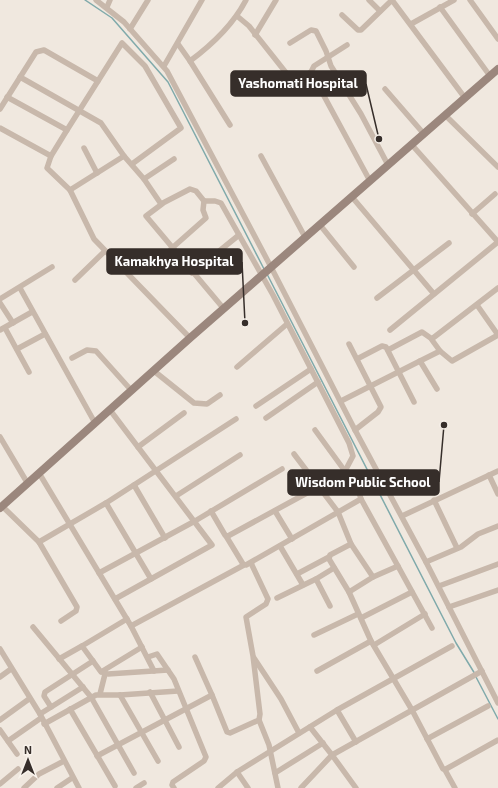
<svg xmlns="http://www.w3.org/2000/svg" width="498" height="788" viewBox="0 0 498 788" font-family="'Exo 2',sans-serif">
  <rect width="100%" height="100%" fill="#f0e8df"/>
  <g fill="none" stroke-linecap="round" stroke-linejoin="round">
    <g stroke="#80aaab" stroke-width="1.5">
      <polyline points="85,0 112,18 168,82 264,269"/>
      <polyline points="267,274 456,643 475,674"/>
      <polyline points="476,677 498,719"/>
    </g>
    <g stroke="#c8b8ab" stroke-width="5.5">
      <polyline points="96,0 124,22 167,71 271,267 355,430 426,562 498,703"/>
      <polyline points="369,0 380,11"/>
      <polyline points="470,0 498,39"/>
      <polyline points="107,7 110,0"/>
      <polyline points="440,7 490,76"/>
      <polyline points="342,15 358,30 361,30 392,0 465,98"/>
      <polyline points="237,16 249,26 287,74 259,91 248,75"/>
      <polyline points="411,24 454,0"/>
      <polyline points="130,29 148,0"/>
      <polyline points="255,35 276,0"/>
      <polyline points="290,43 311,30 316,31 326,51 331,66 361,114 388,165"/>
      <polyline points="178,44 190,61 230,125"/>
      <path d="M190 61C213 44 233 25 246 0"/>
      <polyline points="164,66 202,0"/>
      <polyline points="311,72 370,181"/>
      <polyline points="287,74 296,83 311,72 314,66 347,45"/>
      <polyline points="20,77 101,123 124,156"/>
      <polyline points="385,89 424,134"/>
      <polyline points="7,97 67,130"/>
      <polyline points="0,109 36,52 44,50 98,81"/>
      <polyline points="445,115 498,167"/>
      <polyline points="0,128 51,156"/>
      <polyline points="412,145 498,242"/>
      <polyline points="84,148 97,173"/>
      <polyline points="261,156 305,237"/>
      <polyline points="132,164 181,128 145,66 122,43 67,130 51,156 47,168 70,190 94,239 190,338"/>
      <polyline points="144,179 174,159"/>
      <polyline points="70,190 124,156 144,179 161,204 190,189 196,191 204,201 215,201 221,203 273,295 349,443 353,456 345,471"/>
      <polyline points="352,197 434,294"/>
      <polyline points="162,204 146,216 224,309"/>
      <polyline points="472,214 495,194"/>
      <polyline points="320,225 354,267"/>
      <polyline points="171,249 206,218 203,210 204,201"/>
      <polyline points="192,273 239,235"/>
      <polyline points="75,280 105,251"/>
      <polyline points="20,288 95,423"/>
      <polyline points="498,288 433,338 432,340 440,351 452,361 498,335"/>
      <polyline points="377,298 449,243"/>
      <polyline points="0,299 52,267"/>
      <polyline points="0,303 13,323"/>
      <polyline points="477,305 498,335"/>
      <polyline points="5,328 29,372"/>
      <polyline points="0,330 32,312"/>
      <polyline points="390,330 498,242"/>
      <polyline points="349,344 381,407 378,412 355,430"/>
      <polyline points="17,349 45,334"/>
      <polyline points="388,350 422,332 432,339"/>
      <polyline points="72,358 87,350 96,351 131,390"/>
      <polyline points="357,359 382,346 386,347 414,402"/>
      <polyline points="420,361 440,351"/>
      <polyline points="237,367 287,324"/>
      <polyline points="154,371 194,403 207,404 220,395"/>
      <polyline points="341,401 420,361 437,389"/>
      <polyline points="256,406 311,369"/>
      <polyline points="110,410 212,545 115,599"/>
      <polyline points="266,418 318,382"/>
      <polyline points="0,437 28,484"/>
      <polyline points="138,447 184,413"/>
      <polyline points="294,454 338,512 351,544 330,555 329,559 349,592 371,641 412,710 443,769 446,769 498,740"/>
      <polyline points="39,473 131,626 154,671"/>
      <polyline points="489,475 498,494"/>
      <polyline points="134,485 165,538"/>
      <polyline points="176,496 240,455"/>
      <polyline points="361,499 432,628"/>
      <polyline points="434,500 457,548"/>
      <polyline points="106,503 236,419"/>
      <polyline points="2,506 39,542 77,607 76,611 61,621"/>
      <polyline points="211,511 225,535 228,536 318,487"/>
      <polyline points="275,511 292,539"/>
      <polyline points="402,516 498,471"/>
      <polyline points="226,536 243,564 246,565 361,499 358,489 315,430"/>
      <polyline points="39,542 106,503 151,579"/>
      <polyline points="351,544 373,577"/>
      <polyline points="280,546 303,585"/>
      <polyline points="426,562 461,547 478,534 498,526"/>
      <polyline points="99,573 195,521 282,469"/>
      <polyline points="297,574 329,557"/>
      <polyline points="439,586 498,564"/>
      <polyline points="349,592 373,577 398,566"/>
      <polyline points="277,598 316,579"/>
      <polyline points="330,606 316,579 334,568"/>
      <polyline points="449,607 498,590"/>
      <polyline points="361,618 412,592"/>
      <polyline points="127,619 82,646 101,672 142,647"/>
      <polyline points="131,626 244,565"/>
      <polyline points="33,627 91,697 134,773"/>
      <polyline points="314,635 358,614"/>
      <polyline points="374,645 425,614"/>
      <polyline points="0,649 40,714 79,788"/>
      <polyline points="148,657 157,654 174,679 206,757 204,761 173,782 172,785 174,788"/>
      <polyline points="195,657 212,695"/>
      <polyline points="254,658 281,699 299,733"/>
      <polyline points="59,659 82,646"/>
      <polyline points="317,671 371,641"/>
      <polyline points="102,672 108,674 168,670"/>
      <polyline points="0,677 11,669"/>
      <polyline points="150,692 179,747"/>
      <polyline points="100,694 105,674"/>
      <polyline points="120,695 158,761"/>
      <polyline points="51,707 44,696 45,692 93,661"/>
      <polyline points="70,709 115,786"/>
      <polyline points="40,714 83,687"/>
      <polyline points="0,720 29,699"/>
      <polyline points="259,720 269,745 278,788"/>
      <polyline points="44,724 96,695 120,695 178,691"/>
      <polyline points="0,730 17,754"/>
      <polyline points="427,739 488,706"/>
      <polyline points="8,741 41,718"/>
      <polyline points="356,742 337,710 452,646"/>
      <polyline points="97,756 212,695 227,732 230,733 259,720 260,714 253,656 246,617 266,604 268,599 251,563"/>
      <polyline points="445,770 455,788"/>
      <polyline points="237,772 248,788"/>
      <polyline points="275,773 323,743"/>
      <polyline points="0,784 18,769"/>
      <polyline points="24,788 39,774 64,761"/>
      <polyline points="57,788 72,778"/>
      <polyline points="136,788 144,783"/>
      <polyline points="218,788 237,772 337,710"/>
      <polyline points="301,788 332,755 310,727"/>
      <polyline points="356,788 332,755 482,671"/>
    </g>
    <polyline stroke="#9b877d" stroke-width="8" points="0,508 190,338 498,69"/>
  </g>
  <path fill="none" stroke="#362e2a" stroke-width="1.5" d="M379 139L366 84M245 323L242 262M444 425L439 482"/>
  <g fill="#362e2a" stroke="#f8f2eb" stroke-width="1.5">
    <circle cx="379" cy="139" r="4"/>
    <circle cx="245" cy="323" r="4"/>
    <circle cx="444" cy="425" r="4"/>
  </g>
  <g fill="#362e2a" stroke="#362e2a" stroke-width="1.5">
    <rect x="231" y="71" width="135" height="25" rx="4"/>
    <rect x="107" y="249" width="135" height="25" rx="4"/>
    <rect x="288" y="470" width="151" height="25" rx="4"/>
  </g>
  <g font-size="13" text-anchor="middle" font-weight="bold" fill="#fff">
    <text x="298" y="88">Yashomati Hospital</text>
    <text x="174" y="266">Kamakhya Hospital</text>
    <text x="363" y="487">Wisdom Public School</text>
  </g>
  <g transform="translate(28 760)" stroke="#f8f2eb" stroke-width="3" paint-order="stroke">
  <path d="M0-3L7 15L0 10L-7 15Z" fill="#362e2a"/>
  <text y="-6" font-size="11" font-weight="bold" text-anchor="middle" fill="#362e2a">N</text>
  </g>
</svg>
